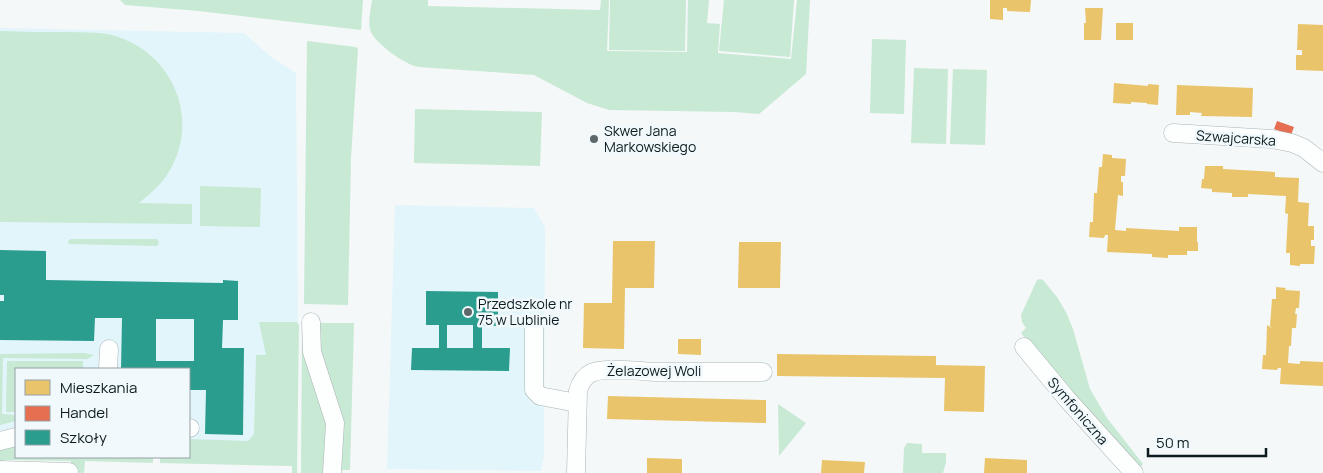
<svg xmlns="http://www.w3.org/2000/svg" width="1323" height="473" viewBox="0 0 1323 473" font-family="Manrope,sans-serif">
  <rect width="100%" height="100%" fill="#f4f8f9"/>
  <g fill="#e2f5fb">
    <polygon points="0,28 244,33 271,57 296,73 298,314 296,454 189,452 189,369 16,369 16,446 0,450"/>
    <polygon points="395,205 534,208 545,227 544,456 541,471 387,469"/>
  </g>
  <g fill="#c8e9d4">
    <polygon points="120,0 363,0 361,30 199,11 125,5"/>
    <path d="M372 0H428V6L600 10 601 0H609L607 51 687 52 688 0H709L707 23 720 24 718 53 791 59 797 0H810L806 74 759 114 734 112 609 110 587 103 534 75 419 67C407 66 376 44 371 32 367 22 371 10 372 0Z"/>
    <polygon points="610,0 686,0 685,51 609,50"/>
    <polygon points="724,0 794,0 790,57 719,51"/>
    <path d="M0 31C23 32 46 32 69 32 85 33 102 31 118 37 173 55 200 119 170 170 162 184 151 193 139 203L192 204V224L0 222Z"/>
    <polygon points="872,39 906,40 904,114 870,113"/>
    <polygon points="307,41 356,47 358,49 351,158 348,305 304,304"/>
    <polygon points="914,68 948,69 946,144 911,143"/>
    <polygon points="953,69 987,70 985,145 950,144"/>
    <polygon points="415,109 542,112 540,166 414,163"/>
    <polygon points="200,186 261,188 260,227 200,226"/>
    <polygon points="71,239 157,239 159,243 157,246 69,244 68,241"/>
    <polygon points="1040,279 1043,280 1057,297 1066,312 1073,329 1090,389 1107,418 1143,464 1139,469 1021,333 1026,328 1022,322 1021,315 1037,280"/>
    <polygon points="259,322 297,322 299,325 297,473 292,473 292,466 160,463 160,457 189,457 189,439 248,441 254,434 256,355 266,355"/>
    <polygon points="302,322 304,322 331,424 329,473 301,473"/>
    <polygon points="318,323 354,323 350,470 338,470 317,354"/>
    <polygon points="84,353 94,355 87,359 3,358 2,414 16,415 16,421 0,425 0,354"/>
    <polygon points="7,361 83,361 83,369 16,369 16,412 6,412"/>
    <polygon points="778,404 806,423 779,456"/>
    <polygon points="907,443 922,444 922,453 946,453 946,462 943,473 903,473 904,448"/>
    <polygon points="16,446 16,457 153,457 153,463 85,461 84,473 71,472 71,461 6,460 0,462 0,450"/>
  </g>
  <g fill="#e9c46a">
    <polygon points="990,0 1031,0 1030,12 1007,11 1007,8 1003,8 1003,20 990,19"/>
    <polygon points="1085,8 1103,8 1101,40 1084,40 1084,23 1086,23"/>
    <rect x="1116" y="23" width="17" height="17"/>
    <polygon points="1298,24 1323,25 1323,71 1296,70 1296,55 1302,55 1302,50 1297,50"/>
    <polygon points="1114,83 1148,86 1148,84 1159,85 1158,105 1147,104 1147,103 1131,102 1131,104 1113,103"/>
    <polygon points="1177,85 1253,88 1252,117 1201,116 1202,113 1190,112 1190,115 1176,115"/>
    <polygon points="1103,154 1112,155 1112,158 1126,159 1125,176 1121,176 1121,182 1123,182 1123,196 1118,195 1115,230 1126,231 1126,228 1179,231 1179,227 1197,227 1197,242 1198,242 1198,251 1187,251 1187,255 1168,255 1168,258 1152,257 1152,254 1107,252 1108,235 1105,235 1104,238 1089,237 1090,222 1093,222 1094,193 1097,193 1099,167 1102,167"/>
    <polygon points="1205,166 1223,166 1223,169 1275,172 1275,177 1299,178 1298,202 1309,203 1308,226 1314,226 1314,240 1311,240 1311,246 1315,246 1314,264 1300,264 1300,266 1290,265 1290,253 1286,253 1288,214 1285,213 1286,196 1248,194 1248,197 1232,197 1232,193 1212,192 1212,189 1201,188 1202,179 1204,179"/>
    <polygon points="613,241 655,241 654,288 625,288 624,349 583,348 584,303 612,303"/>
    <polygon points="739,242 781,242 780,288 738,288"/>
    <polygon points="1276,287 1286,288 1285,290 1300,291 1299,308 1296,308 1295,314 1297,314 1296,328 1292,328 1291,346 1289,346 1288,363 1300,364 1300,361 1323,362 1323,386 1280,384 1281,368 1278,368 1277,370 1262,369 1263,355 1266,355 1267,325 1272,328 1270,326 1272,299 1276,299"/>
    <polygon points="678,339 701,339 701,355 678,354"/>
    <polygon points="777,354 936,356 936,365 985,366 984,412 944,411 945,378 777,376"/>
    <polygon points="608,396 766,400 766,423 607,419"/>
    <polygon points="647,458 682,459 682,473 647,473"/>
    <polygon points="985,458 1027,460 1027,473 984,473"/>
    <polygon points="822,460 865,462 864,473 821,473"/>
  </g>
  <polygon fill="#e76f51" points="1277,121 1294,127 1291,135 1274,129"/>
  <g fill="#2a9d8f" fill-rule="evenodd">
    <path d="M0 250 46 251V280L223 283V280L238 281V320H223L222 348H244L243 435 205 434 206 390H189V369H121L122 318H95L94 341 0 340V301H4V295H0ZM156 319H194V361H156Z"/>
    <path d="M426 291 498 292V326L482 325V348H510L509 371 411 370 412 348H439V325H426ZM447 325H473V348H447Z"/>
  </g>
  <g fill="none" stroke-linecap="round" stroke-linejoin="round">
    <defs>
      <g id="minor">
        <polyline points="1173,133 1272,139 1292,143 1304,148 1323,163"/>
        <polyline points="311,322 312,352 335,423 332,473"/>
        <polyline points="534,329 534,390 540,396 577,403"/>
        <polyline points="1024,347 1067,399 1134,473"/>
        <polyline points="108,369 109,349"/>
        <polyline points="189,428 190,428"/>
        <polyline points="0,441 16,437"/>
        <polyline points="0,470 69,472"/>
        <path d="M576 473 578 391C580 384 583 377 591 373 604 367 640 371 655 372 691 372 727 372 763 372"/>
      </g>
    </defs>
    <use href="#minor" stroke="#aab4b6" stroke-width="19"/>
    <use href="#minor" stroke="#fdfefe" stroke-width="18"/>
  </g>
  <g fill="#5d686b" stroke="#f1f9fc" stroke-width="2">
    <circle cx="594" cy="139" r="5"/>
    <circle cx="468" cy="312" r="5"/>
  </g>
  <g text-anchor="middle" stroke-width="5" stroke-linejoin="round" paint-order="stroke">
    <g font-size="14" fill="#0b1b1f" stroke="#f1f9fc" text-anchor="start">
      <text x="604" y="136">Skwer Jana<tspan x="604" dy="16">Markowskiego</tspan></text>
      <text x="478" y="309">Przedszkole nr<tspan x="478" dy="16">75 w Lublinie</tspan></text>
    </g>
    <g font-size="14" fill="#0b1b1f" stroke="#f1f9fc">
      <text transform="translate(1236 138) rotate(4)" y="5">Szwajcarska</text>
      <text x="654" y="376">Żelazowej Woli</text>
      <text transform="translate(1078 411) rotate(49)" y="5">Symfoniczna</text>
    </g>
  </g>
  <rect x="15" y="368" width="175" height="90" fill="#f1f9fc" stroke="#95a0a4"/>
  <rect x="25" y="380" width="25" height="15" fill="#e9c46a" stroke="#95a0a4"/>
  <text x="60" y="393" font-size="15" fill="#0b1b1f">Mieszkania</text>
  <rect x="25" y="406" width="25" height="15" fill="#e76f51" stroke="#95a0a4"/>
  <text x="60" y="418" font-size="15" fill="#0b1b1f">Handel</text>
  <rect x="25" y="430" width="25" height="15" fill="#2a9d8f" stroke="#95a0a4"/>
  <text x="60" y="443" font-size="15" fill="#0b1b1f">Szkoły</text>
  <path d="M1148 448v8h118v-8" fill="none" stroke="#0b1b1f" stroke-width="2.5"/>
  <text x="1156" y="448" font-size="15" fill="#0b1b1f" stroke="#f1f9fc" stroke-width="4" paint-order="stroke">50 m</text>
</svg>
